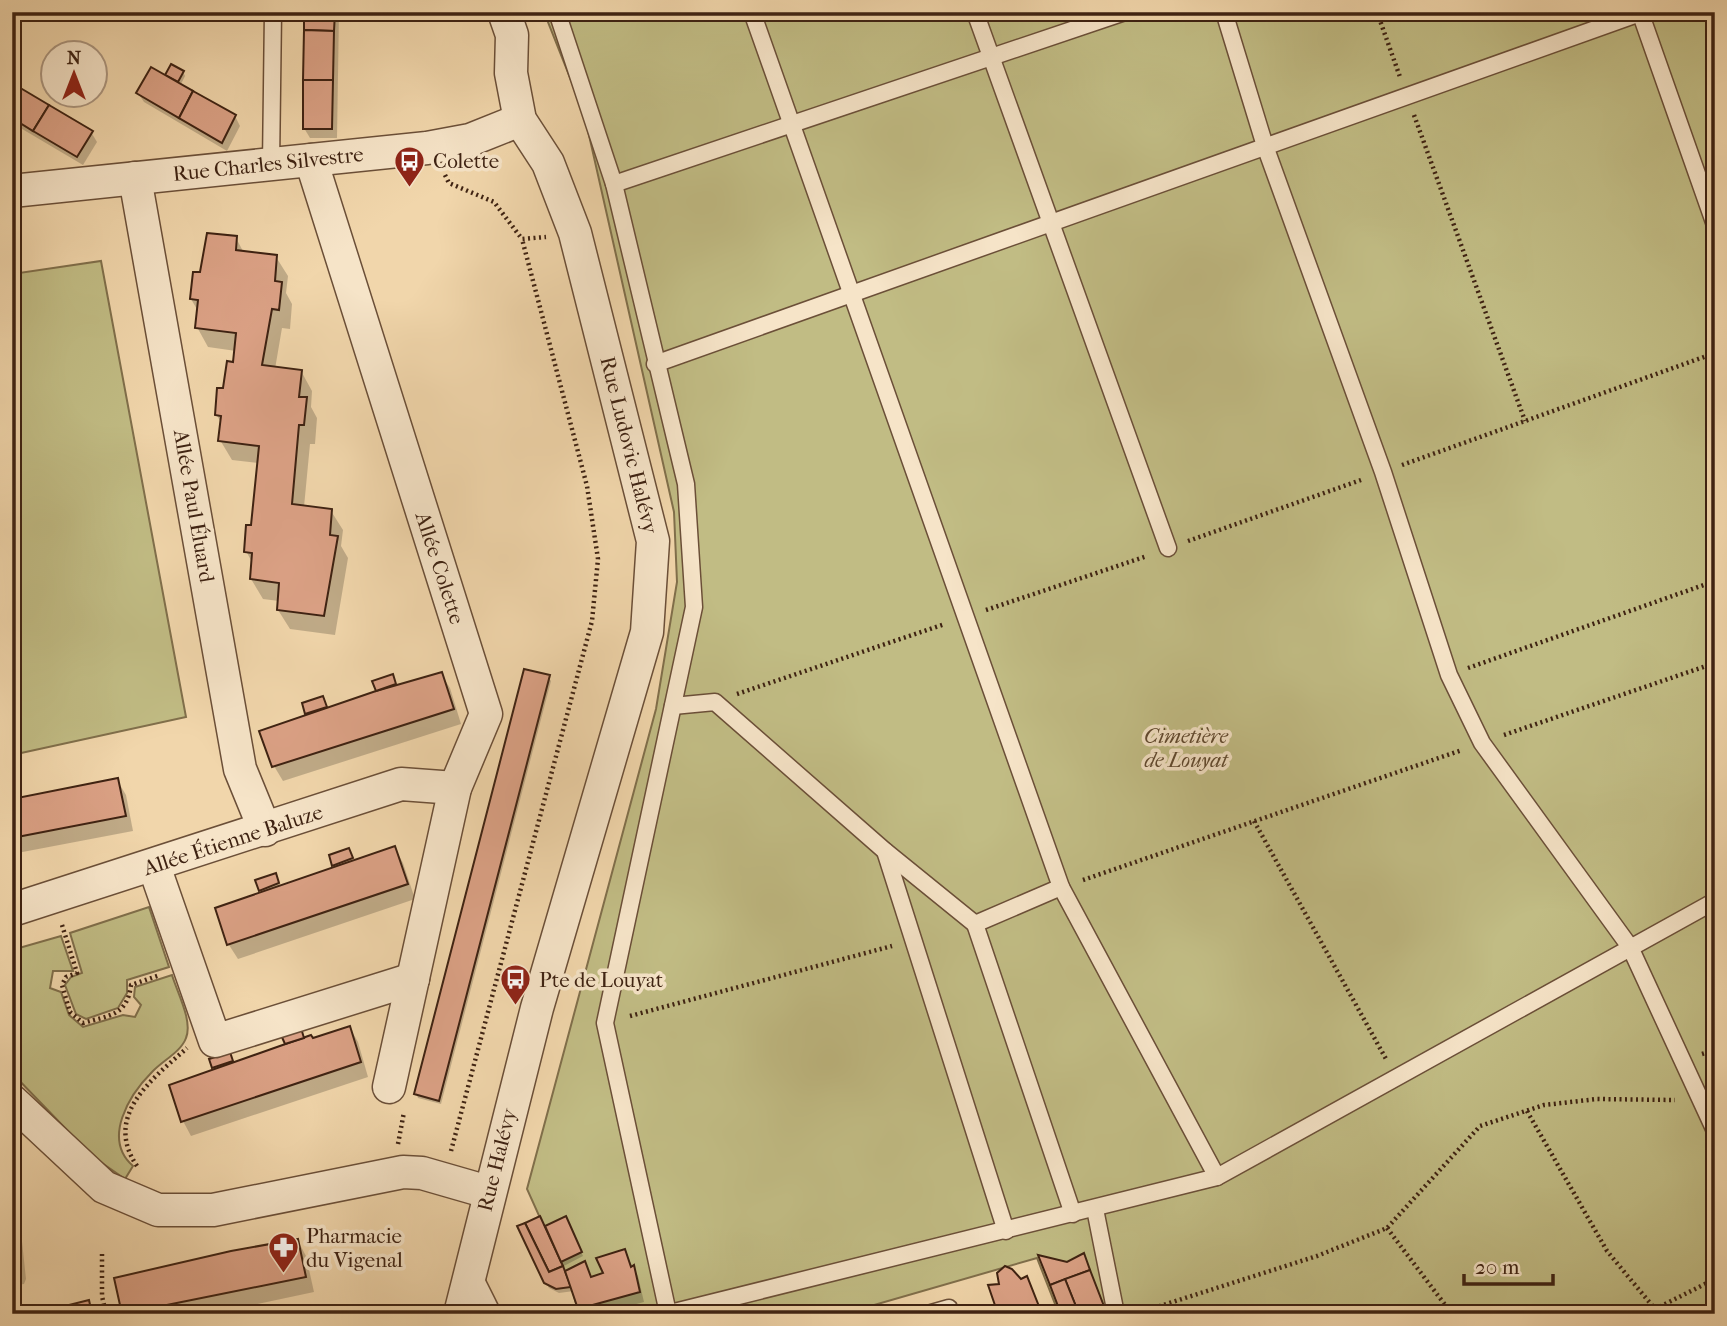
<svg xmlns="http://www.w3.org/2000/svg" width="1727" height="1326" viewBox="0 0 1727 1326" font-family="'IM FELL French Canon',serif">
  <rect width="100%" height="100%" fill="#f1d6ab"/>
  <filter id="stains"><feTurbulence type="fractalNoise" baseFrequency=".00286" numOctaves="4"/><feColorMatrix values="0 0 0 0 .2 0 0 0 0 .09 0 0 0 0 .02 0 0 0 .5 -.17"/></filter>
  <radialGradient id="worn" r=".72"><stop offset=".6" stop-color="#630" stop-opacity="0"/><stop offset="1" stop-color="#630" stop-opacity=".3"/></radialGradient>
  <g fill="#c1bc84" stroke="#806f4b" stroke-width="2">
    <polygon points="544,12 1715,12 1715,1314 1059,1314 1037,1258 843,1314 579,1314 572,1289 527,1189 656,709 677,582 674,512 584,113"/>
    <polygon points="101,261 186,717 12,755 12,274"/>
    <polygon points="149,907 169,967 127,980 127,993 118,1008 86,1019 76,1014 65,985 71,977 82,973 70,933"/>
    <path d="M61 936 73 971H53L50 988 61 992 69 1015 83 1027 123 1015 135 1017 141 1005 134 997 135 987 172 975C177 992 193 1021 186 1038 181 1052 162 1061 152 1072 129 1095 102 1139 133 1166L125 1179 92 1156 12 1073V950Z"/>
  </g>
  <g fill="#0003">
    <polygon points="306,12 339,12 337,138 310,138 304,128"/>
    <polygon points="183,72 185,76 180,86 235,116 240,126 227,151 144,102 138,93 170,80 167,75"/>
    <polygon points="12,85 91,132 97,142 83,165 12,123"/>
    <polygon points="236,238 244,253 276,257 288,276 286,293 292,304 290,329 282,328 275,369 301,371 312,391 311,407 317,418 315,444 310,444 304,507 331,511 343,530 341,546 348,558 335,635 290,629 278,610 279,601 263,599 251,579 253,564 246,551 253,527 259,463 232,460 220,440 222,424 216,414 236,351 208,347 197,327 198,311 191,299 201,274"/>
    <polygon points="441,674 450,688 461,724 283,781 274,766 309,717 307,713 325,703 327,711 380,694 377,690 395,680 397,688"/>
    <polygon points="548,677 551,681 441,1104 418,1098 416,1093"/>
    <polygon points="117,780 126,795 133,831 12,854 12,801"/>
    <polygon points="395,848 403,863 415,899 238,959 229,945 217,909 262,893 261,890 278,879 280,886 335,867 331,856 351,854 353,860 361,860"/>
    <polygon points="350,1028 358,1042 368,1077 191,1136 183,1121 215,1071 213,1068 231,1058 233,1064 287,1046 283,1036 312,1040"/>
    <polygon points="12,1218 21,1232 26,1279 24,1284 17,1285 18,1294 12,1293"/>
    <polygon points="565,1218 583,1256 562,1267 565,1273 584,1263 592,1278 605,1274 624,1251 638,1276 644,1302 599,1314 583,1314 574,1291 559,1293 549,1288 546,1283 544,1229"/>
    <polygon points="298,1241 306,1256 314,1292 210,1314 123,1314 116,1280"/>
  </g>
  <g fill="#dba185" stroke="#3e2212" stroke-width="2">
    <polygon points="304,12 335,12 334,31 304,30"/>
    <polygon points="304,30 334,31 333,80 303,80"/>
    <polygon points="171,64 184,71 178,82 165,75"/>
    <polygon points="151,67 193,91 179,118 136,93"/>
    <polygon points="303,80 333,80 332,129 303,129"/>
    <polygon points="12,83 49,105 33,131 12,118"/>
    <polygon points="193,91 236,115 222,143 179,118"/>
    <polygon points="49,105 93,131 77,157 33,131"/>
    <polygon points="207,233 237,236 236,250 277,255 275,281 282,282 279,310 272,309 262,365 302,370 299,397 307,397 304,425 299,425 292,504 332,509 330,535 338,536 324,616 277,610 279,583 250,579 252,553 244,552 246,525 251,525 259,446 218,441 221,416 215,415 217,388 223,388 227,361 233,362 236,333 195,328 198,300 190,299 193,272 200,272"/>
    <polygon points="524,669 550,675 439,1101 414,1094"/>
    <polygon points="442,672 454,709 272,767 259,731 376,691"/>
    <polygon points="393,674 396,684 376,691 372,681"/>
    <polygon points="323,696 327,707 305,714 302,703"/>
    <polygon points="118,778 126,816 12,838 12,799"/>
    <polygon points="395,846 408,884 227,945 215,908"/>
    <polygon points="349,848 353,858 332,866 329,855"/>
    <polygon points="276,873 279,883 259,891 255,880"/>
    <polygon points="350,1026 361,1062 181,1122 169,1085 311,1035 313,1038"/>
    <polygon points="301,1028 304,1038 285,1044 281,1035"/>
    <polygon points="230,1052 233,1061 212,1068 209,1059"/>
    <polygon points="540,1216 563,1266 549,1272 525,1223"/>
    <polygon points="566,1216 582,1252 561,1262 545,1226"/>
    <polygon points="12,1218 16,1258 12,1265"/>
    <polygon points="525,1223 549,1272 563,1266 571,1287 556,1289 544,1283 517,1226"/>
    <polygon points="298,1239 306,1277 122,1314 114,1278 231,1251"/>
    <polygon points="625,1249 631,1267 634,1265 640,1292 578,1309 565,1271 585,1261 591,1277 603,1273 596,1258"/>
    <polygon points="1084,1253 1090,1270 1050,1285 1038,1255 1067,1262"/>
    <polygon points="1005,1266 1012,1269 1021,1279 1027,1276 1042,1314 998,1314 988,1285 999,1284 997,1273"/>
    <polygon points="1090,1270 1107,1314 1079,1314 1065,1279"/>
    <polygon points="1065,1279 1079,1314 1061,1314 1050,1285"/>
    <polygon points="89,1300 92,1314 71,1314 69,1305"/>
  </g>
  <g fill="none" stroke-linecap="round" stroke-linejoin="round">
    <defs>
      <g id="service">
        <polyline points="557,12 614,184 686,484 694,607 605,1023 668,1313"/>
        <polyline points="752,12 1061,887 1217,1177"/>
        <polyline points="975,12 1168,548"/>
        <polyline points="1224,12 1265,146 1383,472 1449,675 1482,743 1630,947 1715,1131"/>
        <polyline points="1640,12 1715,225"/>
        <polyline points="271,164 273,12"/>
        <polyline points="614,184 1125,12"/>
        <polyline points="655,364 1643,12"/>
        <polyline points="673,706 715,702 885,851 975,924 1061,887"/>
        <polyline points="885,851 1006,1231"/>
        <polyline points="975,924 1073,1214"/>
        <polyline points="1095,1209 1116,1314"/>
        <polyline points="472,1272 493,1314"/>
        <polyline points="666,1314 1217,1177 1715,901"/>
        <polyline points="928,1314 949,1308 951,1314"/>
      </g>
      <g id="minor">
        <polyline points="311,160 486,714 455,788 389,1087"/>
        <polyline points="135,178 240,769 265,830"/>
        <polyline points="12,191 427,148 470,140 520,120"/>
        <polyline points="154,866 215,1041 413,979"/>
        <polyline points="12,910 401,784 455,788"/>
        <polyline points="12,1101 104,1187 158,1210 213,1210 403,1172 422,1173 488,1192"/>
        <polyline points="460,1314 537,1008 647,632 653,541 575,233 548,163 520,120 511,73 512,35 504,12"/>
      </g>
    </defs>
    <use href="#service" stroke="#6b4f38" stroke-width="19"/>
    <use href="#minor" stroke="#6b4f38" stroke-width="35"/>
    <g stroke="#3e2212" stroke-width="4.5" stroke-dasharray="2 3.5" stroke-linecap="butt">
      <polyline points="1377,12 1400,77"/>
      <polyline points="1414,115 1525,421"/>
      <polyline points="445,175 449,183 494,202 522,239"/>
      <polyline points="1402,465 1715,353"/>
      <polyline points="1188,541 1361,480"/>
      <polyline points="986,610 1147,556"/>
      <polyline points="1468,668 1715,581"/>
      <polyline points="737,694 945,624"/>
      <polyline points="1504,735 1715,663"/>
      <polyline points="1254,821 1386,1059"/>
      <polyline points="1083,880 1462,750"/>
      <path d="M62 925 77 973 66 977 62 985 70 1012 83 1023C110 1015 127 1016 131 985L160 975"/>
      <polyline points="630,1016 892,946"/>
      <polyline points="1702,1054 1715,1050"/>
      <polyline points="1527,1111 1607,1251 1655,1309"/>
      <polyline points="398,1144 404,1112"/>
      <polyline points="451,1151 592,621 598,559 587,486 522,239 546,237"/>
      <path d="M137 1166C103 1116 151 1080 187 1048"/>
      <polyline points="1387,1228 1452,1314"/>
      <polyline points="102,1254 102,1296 106,1314"/>
      <polyline points="1138,1313 1317,1256 1387,1228 1480,1126 1544,1105 1597,1099 1675,1100"/>
      <polyline points="1645,1314 1715,1279"/>
    </g>
    <use href="#service" stroke="#f6e4c8" stroke-width="16"/>
    <use href="#minor" stroke="#f6e4c8" stroke-width="32"/>
  </g>
  <defs>
    <symbol id="bus-pin" viewBox="-11 -11 22 30"><path d="M0 17L-7.5 6A9.5 9.5 0 1 1 7.5 6Z" fill="#8f2418" stroke="#f6e4c8"/><path d="M-5-6H5V4H4V6H2V4H-2V6H-4V4H-5ZM-3.5-4V0h7V-4ZM-3.5 1.2v1.5H-2V1.2ZM2 1.2v1.5H3.5V1.2Z" fill="#fff"/></symbol>
    <symbol id="pharmacy-pin" viewBox="-11 -11 22 30"><path d="M0 17L-7.5 6A9.5 9.5 0 1 1 7.5 6Z" fill="#8f2418" stroke="#f6e4c8"/><path d="M-2-6h4v4h4v4h-4v4h-4v-4h-4v-4h4Z" fill="#fff"/></symbol>
  </defs>
  <g fill-rule="evenodd">
    <use href="#bus-pin" x="392" y="144" width="35" height="47"/>
    <use href="#bus-pin" x="498" y="962" width="35" height="47"/>
    <use href="#pharmacy-pin" x="266" y="1230" width="35" height="47"/>
  </g>
  <g text-anchor="middle" stroke-width="7" stroke-linejoin="round" paint-order="stroke">
    <g font-size="21" fill="#3e2212" stroke="#f6e4c8" text-anchor="start">
      <text x="433" y="168">Colette</text>
      <text x="539" y="987">Pte de Louyat</text>
      <text x="306" y="1243">Pharmacie<tspan x="306" dy="24">du Vigenal</tspan></text>
    </g>
    <g font-size="21" fill="#3e2212" stroke="#f6e4c8">
      <text transform="translate(268 164) rotate(-6)" y="7">Rue Charles Silvestre</text>
      <text transform="translate(629 445) rotate(76)" y="7">Rue Ludovic Halévy</text>
      <text transform="translate(194 506) rotate(80)" y="7">Allée Paul Éluard</text>
      <text transform="translate(440 568) rotate(72)" y="7">Allée Colette</text>
      <text transform="translate(233 840) rotate(-18)" y="7">Allée Étienne Baluze</text>
      <text transform="translate(497 1160) rotate(-76)" y="7">Rue Halévy</text>
    </g>
    <g font-size="21" font-style="italic" fill="#5f482e" stroke="#f6e4c8">
      <text x="1186" y="743">Cimetière<tspan x="1186" dy="24">de Louyat</tspan></text>
    </g>
  </g>
  <rect width="1727" height="1326" fill="none" stroke="#f1d6ab" stroke-width="42"/>
  <rect x="14" y="14" width="1699" height="1298" fill="none" stroke="#3e2212" stroke-width="3.5"/>
  <rect x="21" y="21" width="1685" height="1284" fill="none" stroke="#3e2212" stroke-width="2"/>
  <g transform="translate(74 74)"><circle r="33" fill="#f6e4c8" stroke="#ac967f" stroke-width="2"/>
  <path d="M0-5L12 26L0 18L-12 26Z" fill="#8f2418"/>
  <text y="-10" font-size="19" font-weight="bold" text-anchor="middle" fill="#3e2212">N</text>
  </g>
  <path d="M1464 1274v10h89v-10" fill="none" stroke="#3e2212" stroke-width="3.5"/>
  <text x="1475" y="1274" font-size="21" fill="#3e2212" stroke="#f6e4c8" stroke-width="5" paint-order="stroke">20 m</text>
  <rect width="100%" height="100%" filter="url(#stains)"/>
  <rect width="100%" height="100%" fill="url(#worn)"/>
</svg>
